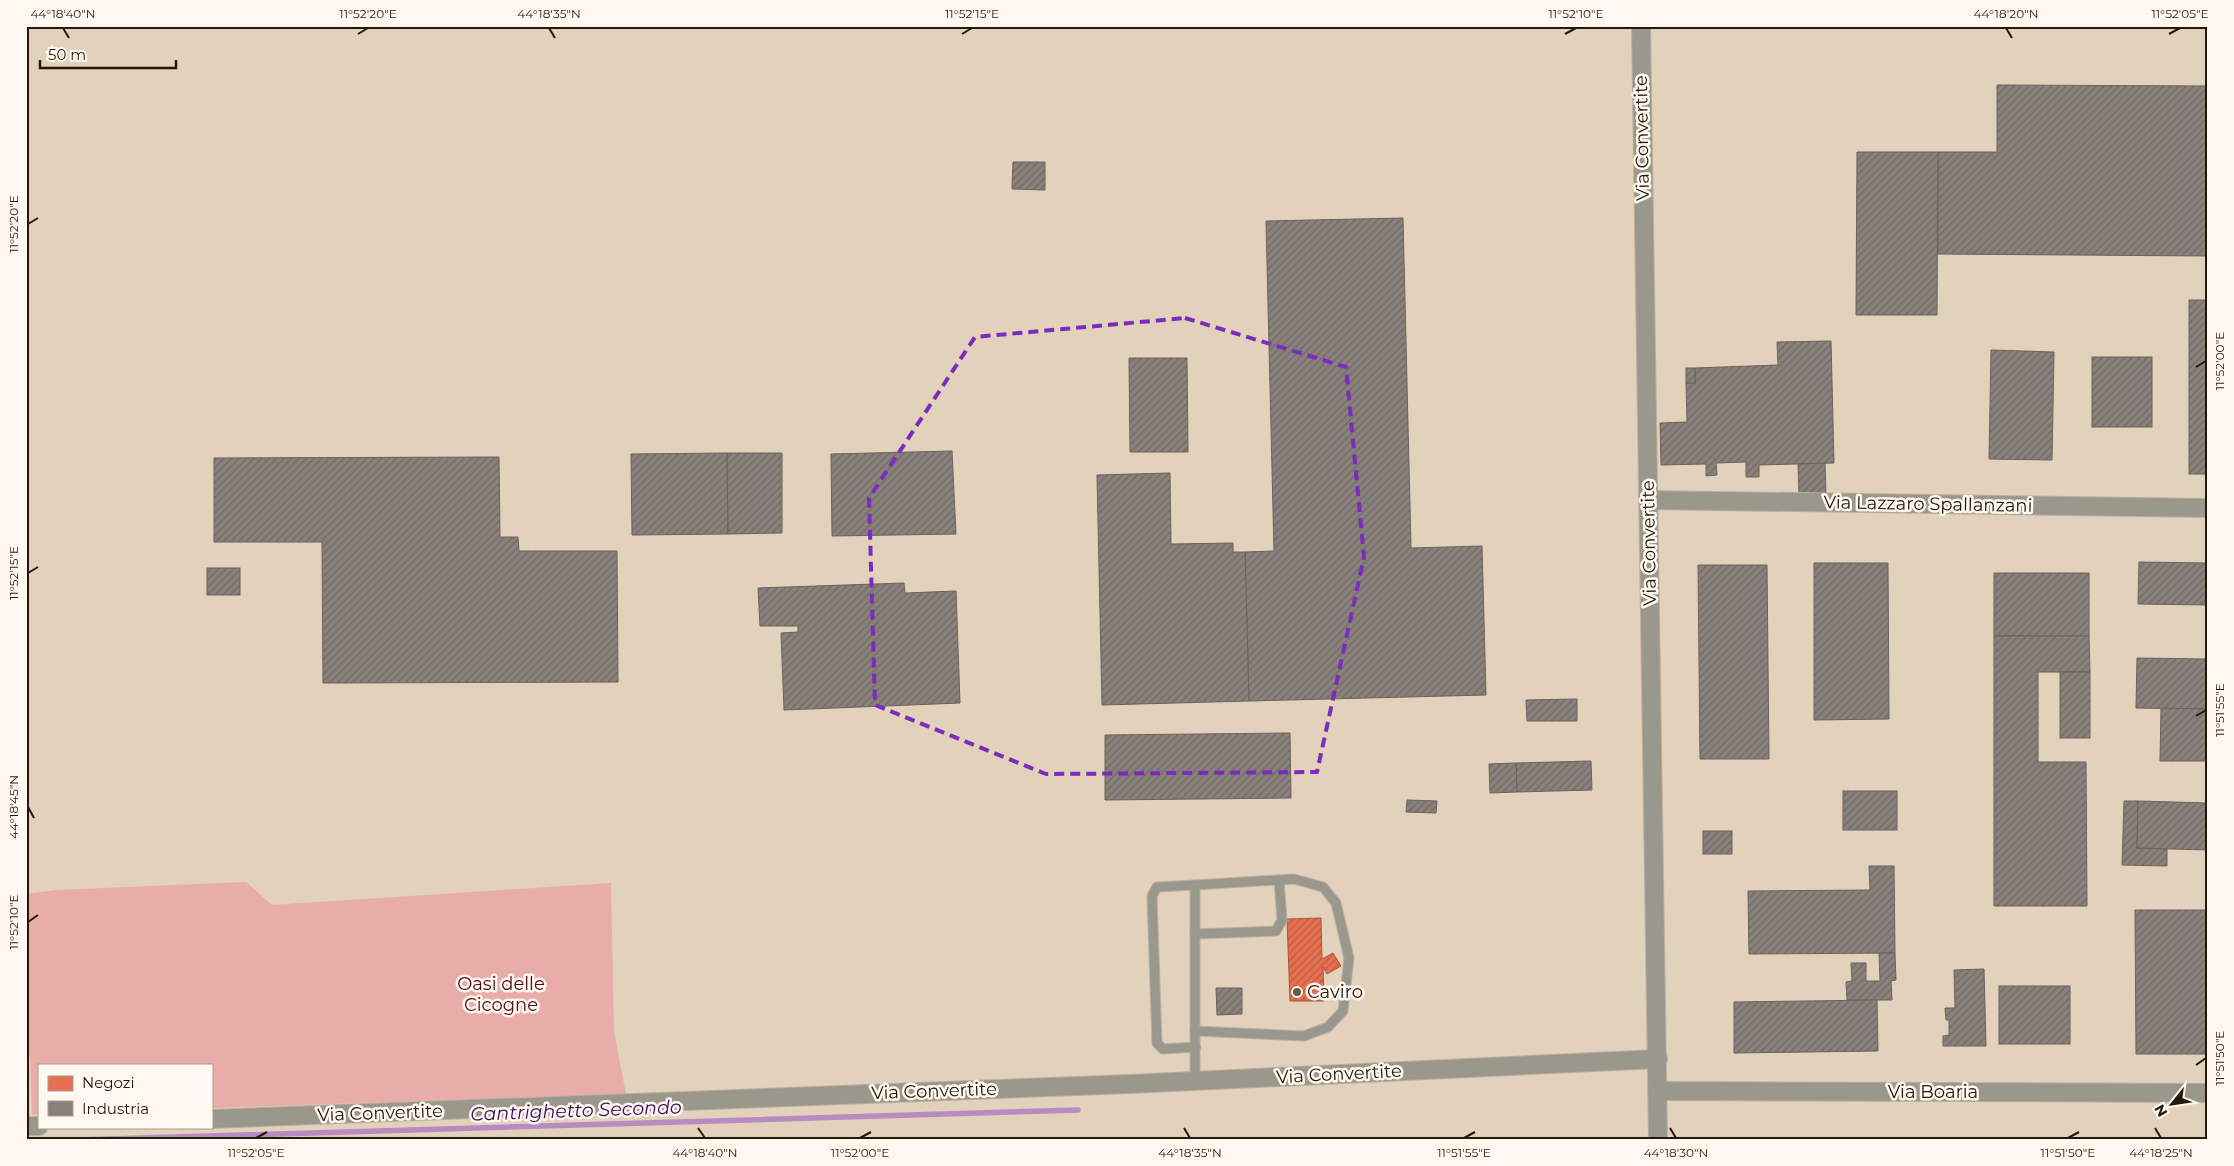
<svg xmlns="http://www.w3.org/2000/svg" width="2234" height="1166" viewBox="0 0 2234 1166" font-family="Montserrat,sans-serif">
  <defs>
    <pattern id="shops-hatch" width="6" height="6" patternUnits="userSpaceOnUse" patternTransform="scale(1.25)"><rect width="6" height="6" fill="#e76f51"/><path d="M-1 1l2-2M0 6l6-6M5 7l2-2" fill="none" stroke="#bb5a41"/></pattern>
    <pattern id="industry-hatch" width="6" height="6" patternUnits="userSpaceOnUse" patternTransform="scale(1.25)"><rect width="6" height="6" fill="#8a817c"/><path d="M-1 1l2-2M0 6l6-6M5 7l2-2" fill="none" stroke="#706964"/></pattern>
  </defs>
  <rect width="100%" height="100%" fill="#e2d1bb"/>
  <polygon fill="#e8ada9" points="246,882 272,905 611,883 614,1032 626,1094 211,1108 211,1065 39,1065 39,1114 32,1115 30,1057 26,1056 26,894 57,890"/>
  <polygon fill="url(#shops-hatch)" stroke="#ac553b" points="1321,918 1322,959 1333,953 1341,966 1327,974 1323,967 1324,1001 1290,1001 1287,919"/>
  <g fill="url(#industry-hatch)" stroke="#6b625a">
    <polygon points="1997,85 2208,86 2208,256 1938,254 1938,152 1997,152"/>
    <polygon points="1857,152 1938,152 1937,315 1856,315"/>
    <polygon points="1013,162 1045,162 1045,190 1012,189"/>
    <polygon points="1403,218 1411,548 1482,546 1486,695 1249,701 1245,552 1274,551 1266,221"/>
    <rect x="2189" y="300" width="19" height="174"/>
    <polygon points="1831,341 1834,463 1759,465 1759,477 1746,477 1746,462 1716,463 1717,475 1706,476 1706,464 1661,465 1660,423 1687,422 1686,383 1695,383 1695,368 1778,365 1777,342"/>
    <polygon points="1991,350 2054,352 2052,460 1989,459"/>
    <rect x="2092" y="357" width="60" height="70"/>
    <polygon points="1129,358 1187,358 1188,452 1130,452"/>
    <rect x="1686" y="368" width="9" height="15"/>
    <polygon points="952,451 956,534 832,536 831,454"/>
    <polygon points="727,453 728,534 632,535 631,454"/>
    <polygon points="727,453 782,453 782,533 728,534"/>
    <polygon points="499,457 500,537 518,537 519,551 617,551 618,682 323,683 322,542 214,542 214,458"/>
    <polygon points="1825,463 1826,495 1799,495 1798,464"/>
    <polygon points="1170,473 1171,544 1233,543 1233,552 1245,552 1249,701 1102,705 1097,475"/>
    <polygon points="2139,562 2208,563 2208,605 2138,604"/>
    <polygon points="1814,563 1888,563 1889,719 1814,720"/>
    <polygon points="1698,565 1767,565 1769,759 1700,759"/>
    <rect x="207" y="568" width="33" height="27"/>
    <rect x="1994" y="573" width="95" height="63"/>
    <polygon points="904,583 905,593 956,591 960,703 784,710 781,633 798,632 798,626 760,626 758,588"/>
    <polygon points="1994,636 2089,636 2090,672 2038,672 2038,762 2086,762 2087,906 1994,906"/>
    <polygon points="2137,658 2208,659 2208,709 2136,708"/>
    <rect x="2060" y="672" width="30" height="66"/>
    <polygon points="1577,699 1577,721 1527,721 1526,700"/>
    <polygon points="2161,708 2208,709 2208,761 2160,761"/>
    <polygon points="1290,733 1291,798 1105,800 1105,735"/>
    <polygon points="1591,761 1592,790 1517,792 1516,763"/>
    <polygon points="1516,763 1517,792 1490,793 1489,764"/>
    <rect x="1843" y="791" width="54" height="39"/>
    <polygon points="1407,800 1437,801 1436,813 1406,812"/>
    <polygon points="2124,801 2138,801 2137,848 2167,849 2167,866 2122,865"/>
    <polygon points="2138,801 2208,803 2208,850 2137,848"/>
    <rect x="1703" y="831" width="29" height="23"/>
    <polygon points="1869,866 1894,866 1895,953 1749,954 1748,891 1870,890"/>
    <polygon points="2135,910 2208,910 2208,1054 2136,1054"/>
    <polygon points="1879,953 1895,953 1896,980 1891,981 1892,1000 1847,1000 1846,982 1852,981 1851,963 1866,963 1866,981 1880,981"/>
    <polygon points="1984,969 1986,1046 1943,1046 1943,1036 1949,1035 1949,1020 1946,1020 1945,1008 1955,1008 1954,970"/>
    <rect x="1999" y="986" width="71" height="58"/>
    <polygon points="1216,988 1242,988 1242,1014 1217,1015"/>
    <polygon points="1877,1000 1878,1051 1734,1053 1734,1002"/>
  </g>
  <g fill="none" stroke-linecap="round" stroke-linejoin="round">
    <polyline stroke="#b98bc2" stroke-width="5.5" points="75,1140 1078,1110"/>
    <defs>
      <g id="lane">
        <polyline points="1195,885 1294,879 1323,887 1336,903 1349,958 1343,1011 1328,1027 1304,1036 1195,1031"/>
        <polyline points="1195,934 1276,931 1282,920 1279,880"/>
        <polyline points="1195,1081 1195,885 1157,887 1152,896 1157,1043 1163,1049 1196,1047"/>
      </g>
      <g id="street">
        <polyline points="1641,26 1658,1140"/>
        <polyline points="1648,500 2208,508"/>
        <polyline points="1658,1091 2208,1093"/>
        <polyline points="211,1119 1130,1084 1658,1059"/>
        <polyline points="26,1126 39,1126"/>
      </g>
    </defs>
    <use href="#lane" stroke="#bcaf9e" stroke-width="11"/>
    <use href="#street" stroke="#bcaf9e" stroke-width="20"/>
    <use href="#lane" stroke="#9a978d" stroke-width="9"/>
    <use href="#street" stroke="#9a978d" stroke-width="18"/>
  </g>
  <path fill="none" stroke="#7b2cbf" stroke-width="4" stroke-dasharray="10 6" stroke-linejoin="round" d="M1185 318 1346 367 1364 557 1317 772 1046 774 875 705 869 498 975 337Z"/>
  <path fill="none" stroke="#231809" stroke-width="2" d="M63 28 69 38M549 28 555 38M2006 28 2012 38M358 34 368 28M962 34 972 28M1565 34 1576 28M2169 34 2180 28M28 224 38 218M2196 367 2206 361M28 573 38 567M2196 716 2206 710M28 807 34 818M28 922 38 915M2196 1065 2206 1058M698 1128 705 1138M1184 1128 1190 1138M1670 1128 1676 1138M2155 1128 2161 1138M256 1138 267 1132M860 1138 871 1132M1464 1138 1475 1132M2068 1138 2079 1132"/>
  <circle fill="#665947" stroke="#fef8f0" stroke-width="2" cx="1297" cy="992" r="5"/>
  <g text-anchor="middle" stroke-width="5" stroke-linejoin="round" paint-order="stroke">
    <g font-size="18" fill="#231809" stroke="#fef8f0">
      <text transform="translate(1642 138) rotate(-91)" y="6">Via Convertite</text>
      <text transform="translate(1928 504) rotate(1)" y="6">Via Lazzaro Spallanzani</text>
      <text transform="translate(1649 543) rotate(-91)" y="6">Via Convertite</text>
      <text transform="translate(1339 1074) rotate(-3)" y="6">Via Convertite</text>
      <text transform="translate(934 1091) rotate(-2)" y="6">Via Convertite</text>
      <text x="1933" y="1098">Via Boaria</text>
      <text transform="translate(380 1113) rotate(-2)" y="6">Via Convertite</text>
    </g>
    <g font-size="18" fill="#51091b" stroke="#fef8f0">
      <text x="501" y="990">Oasi delle<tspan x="501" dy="21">Cicogne</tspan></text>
    </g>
    <g font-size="18" fill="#231809" stroke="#fef8f0" text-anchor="start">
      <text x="1307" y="998">Caviro</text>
    </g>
    <g font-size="19" font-style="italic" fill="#450a5d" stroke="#fef8f0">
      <text transform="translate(576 1110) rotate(-2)" y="7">Cantrighetto Secondo</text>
    </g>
  </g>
  <rect width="2234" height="1166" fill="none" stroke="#fef8f0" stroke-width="55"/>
  <rect x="38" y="1064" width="175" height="65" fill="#fef8f0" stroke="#a69e94"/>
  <rect x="48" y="1076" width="25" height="15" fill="#e76f51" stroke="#a69e94"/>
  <text x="82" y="1088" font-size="15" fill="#231809">Negozi</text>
  <rect x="48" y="1101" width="25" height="15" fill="#8a817c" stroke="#a69e94"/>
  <text x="82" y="1114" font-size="15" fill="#231809">Industria</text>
  <g transform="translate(2172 1104) rotate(240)" stroke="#fef8f0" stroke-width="4" paint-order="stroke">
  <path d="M0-4L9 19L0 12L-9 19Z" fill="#231809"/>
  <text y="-8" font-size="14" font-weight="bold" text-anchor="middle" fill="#231809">N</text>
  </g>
  <path d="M40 60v8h136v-8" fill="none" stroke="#231809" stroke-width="2.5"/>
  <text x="48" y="60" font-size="15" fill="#231809" stroke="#fef8f0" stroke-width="4" paint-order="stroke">50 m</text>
  <rect x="28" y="28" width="2178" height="1110" fill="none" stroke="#231809" stroke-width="2"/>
  <g font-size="12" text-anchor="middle" fill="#231809">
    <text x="63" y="18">44°18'40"N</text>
    <text x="368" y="18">11°52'20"E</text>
    <text x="549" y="18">44°18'35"N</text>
    <text x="972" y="18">11°52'15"E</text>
    <text x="1576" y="18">11°52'10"E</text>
    <text x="2006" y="18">44°18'20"N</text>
    <text x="2180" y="18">11°52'05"E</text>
    <text transform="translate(14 224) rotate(-90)" y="4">11°52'20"E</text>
    <text transform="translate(2220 361) rotate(-90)" y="4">11°52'00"E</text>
    <text transform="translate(14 573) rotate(-90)" y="4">11°52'15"E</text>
    <text transform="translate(2220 710) rotate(-90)" y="4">11°51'55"E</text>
    <text transform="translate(14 807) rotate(-90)" y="4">44°18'45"N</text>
    <text transform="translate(14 922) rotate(-90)" y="4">11°52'10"E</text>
    <text transform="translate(2220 1058) rotate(-90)" y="4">11°51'50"E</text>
    <text x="256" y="1157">11°52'05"E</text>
    <text x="705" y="1157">44°18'40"N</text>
    <text x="860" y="1157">11°52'00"E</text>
    <text x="1190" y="1157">44°18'35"N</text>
    <text x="1464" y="1157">11°51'55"E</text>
    <text x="1676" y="1157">44°18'30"N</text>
    <text x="2068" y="1157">11°51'50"E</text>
    <text x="2161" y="1157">44°18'25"N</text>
  </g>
</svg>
